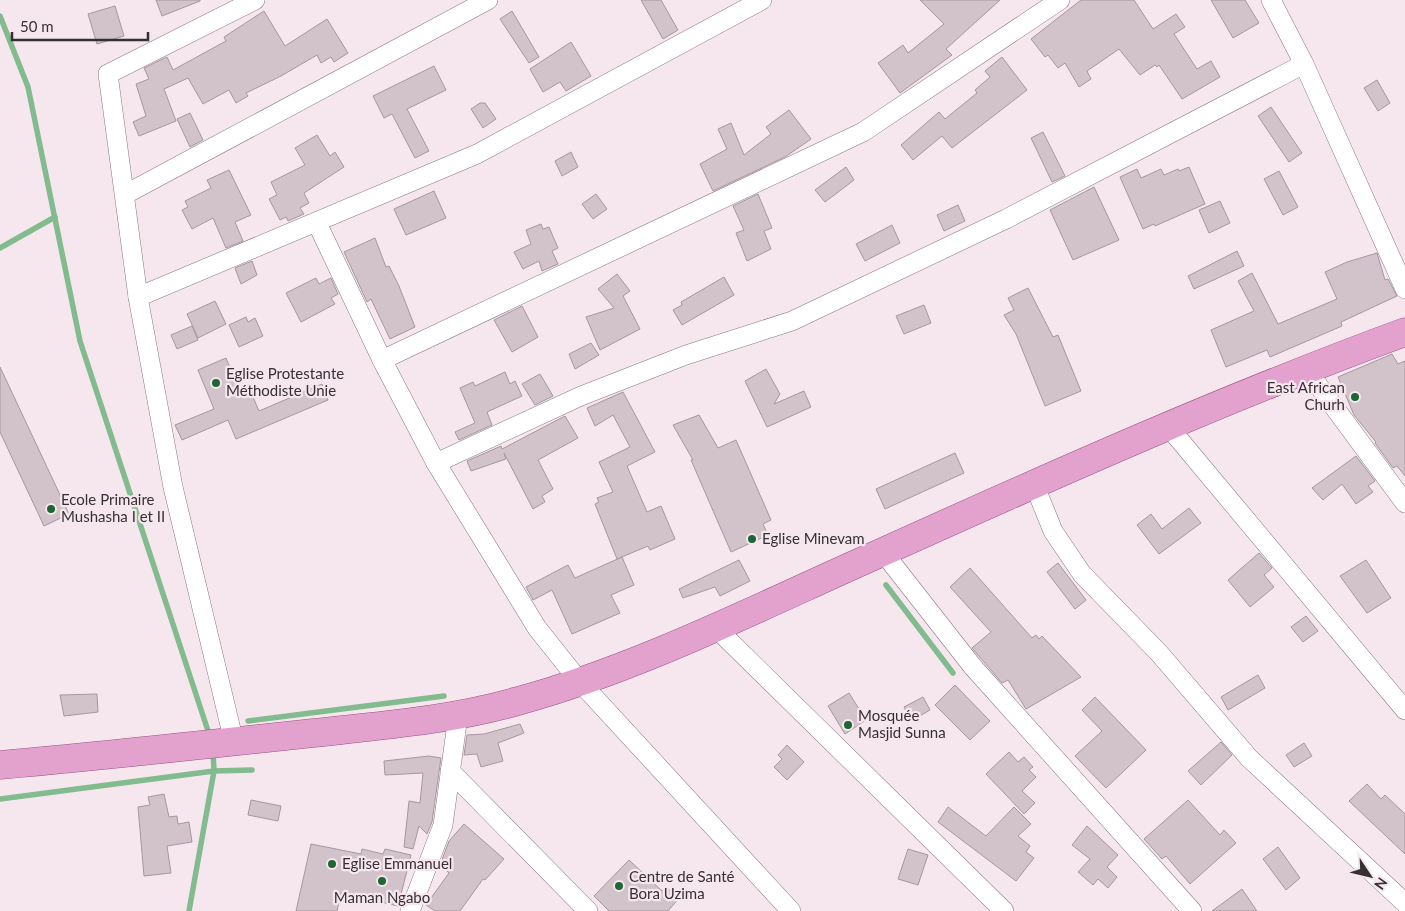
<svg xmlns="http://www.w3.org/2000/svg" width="1405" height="911" viewBox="0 0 1405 911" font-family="Lato,sans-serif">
  <rect width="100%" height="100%" fill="#f6e7ef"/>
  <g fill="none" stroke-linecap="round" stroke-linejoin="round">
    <g stroke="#82bb8d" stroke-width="5.5">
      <polyline points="0,16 28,87 80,341 210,737"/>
      <polyline points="0,248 55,217"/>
      <polyline points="886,585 953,673"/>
      <polyline points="248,721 444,696"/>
      <polyline points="0,799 214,771 252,770"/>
      <polyline points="189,911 214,771 213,751"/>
    </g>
  </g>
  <g fill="#d2c3cb" stroke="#a5979f">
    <polygon points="156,0 200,0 200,1 162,16"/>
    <polygon points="641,0 661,0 678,30 663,39"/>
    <polygon points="920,0 1000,0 946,49 952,55 900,93 878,63 903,45 908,53 944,24"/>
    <polygon points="1081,0 1134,0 1153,29 1176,14 1185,27 1174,34 1197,69 1211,61 1220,77 1182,99 1159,65 1157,67 1155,65 1140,75 1119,49 1087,71 1091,79 1079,87 1065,63 1058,68 1048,55 1045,57 1031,39"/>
    <polygon points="1211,0 1245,0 1259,23 1233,38"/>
    <polygon points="115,6 124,36 97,44 88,14"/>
    <polygon points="264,11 285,46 327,19 348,53 334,62 331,57 321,63 317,55 281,76 246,93 248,96 236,103 229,90 203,104 188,78 164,89 176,121 139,136 133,122 146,116 136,84 149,79 144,68 167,57 173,70 226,41 224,37"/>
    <polygon points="512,11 539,57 529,63 500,19"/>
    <polygon points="571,42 591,76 566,91 560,82 543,92 530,69"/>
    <polygon points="1002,57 1027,90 952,148 942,136 913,160 901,145 939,112 945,119 977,93 975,90 990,77 985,71"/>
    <polygon points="434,66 446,90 407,109 429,151 415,158 392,114 384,118 373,96"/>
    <polygon points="1377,80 1390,103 1378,111 1364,88"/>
    <polygon points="480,103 485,103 496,119 483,128 471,109"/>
    <polygon points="1271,107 1302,153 1289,162 1258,116"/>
    <polygon points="789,110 811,139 785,157 713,191 700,164 727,149 718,129 731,123 744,155 771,134 766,127"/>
    <polygon points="190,113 203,140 190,147 177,119"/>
    <polygon points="1043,132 1065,176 1052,182 1031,138"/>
    <polygon points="317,135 330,156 335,152 344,167 304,193 309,203 300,208 304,214 288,221 286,217 280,220 269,199 277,195 271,182 305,165 295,148"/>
    <polygon points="571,152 578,167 562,176 555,161"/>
    <polygon points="846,167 854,180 825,202 815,190"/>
    <polygon points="1189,167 1205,204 1155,226 1154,224 1143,229 1120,177 1137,169 1141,178 1161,169 1164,175 1178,169 1179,171"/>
    <polygon points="229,170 251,215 235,222 243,241 226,248 213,218 192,229 182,210 188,207 185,201 211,188 207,180"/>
    <polygon points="1279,171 1298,207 1283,215 1264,179"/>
    <polygon points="1094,187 1119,240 1073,260 1050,210"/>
    <polygon points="434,191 446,218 406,235 394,209"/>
    <polygon points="596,194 607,209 593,219 582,204"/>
    <polygon points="758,194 772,228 764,231 771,249 747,261 736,233 744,230 733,206"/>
    <polygon points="1220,201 1230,223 1209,233 1199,210"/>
    <polygon points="958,205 965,221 944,231 937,215"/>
    <polygon points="541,224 543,229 549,227 558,248 552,251 558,264 542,271 539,261 523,269 514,252 531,244 526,230"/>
    <polygon points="892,225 900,243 865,261 856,244"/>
    <polygon points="375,238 386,267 389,266 399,286 415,327 390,339 371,299 367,302 344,252"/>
    <polygon points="1237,251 1244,266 1194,289 1188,276"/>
    <polygon points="1377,253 1385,280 1388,279 1397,296 1341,322 1342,326 1270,357 1267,350 1226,367 1211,330 1254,311 1238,281 1252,273 1278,324 1337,299 1325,272 1347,262"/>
    <polygon points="252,261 257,275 241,284 235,268"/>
    <polygon points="617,274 630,291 623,296 640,329 600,350 586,317 614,308 598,289"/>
    <polygon points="724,277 734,295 682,325 673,310 682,305 681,302"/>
    <polygon points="316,278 319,284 331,278 338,294 331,298 335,304 301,322 286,293"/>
    <polygon points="1028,288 1053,337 1058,335 1081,391 1045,406 1016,334 1004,315 1014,310 1008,298"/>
    <polygon points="215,301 226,324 198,338 187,314"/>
    <polygon points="924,305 931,323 904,334 896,316"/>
    <polygon points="522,306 538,337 512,352 494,320"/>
    <polygon points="246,317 248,322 255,318 263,336 239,347 229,325"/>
    <polygon points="192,326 198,340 177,349 171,335"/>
    <polygon points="591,343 599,355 575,369 569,354"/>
    <polygon points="1392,354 1398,364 1405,361 1405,476 1397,466 1393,468 1375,443 1376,442 1354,415 1338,377"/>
    <polygon points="226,358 241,394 250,390 259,411 322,384 328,400 236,439 228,420 182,440 175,425 214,409 198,370"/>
    <polygon points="0,367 69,514 44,526 0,432"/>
    <polygon points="766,369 780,394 774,404 804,391 811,407 767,427 745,381"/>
    <polygon points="505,372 510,384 515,381 522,396 487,412 492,425 459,440 455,432 475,423 460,388 473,382 475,386"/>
    <polygon points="540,374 553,396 535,405 522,384"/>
    <polygon points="623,392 655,452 627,466 647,512 661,506 675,539 650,550 648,546 617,559 595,504 599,502 597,498 613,492 599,462 630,447 613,415 595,426 587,408"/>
    <polygon points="699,415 718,448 736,440 771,520 763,524 768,535 731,552 691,460 693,460 673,425"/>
    <polygon points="565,416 578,438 538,460 553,489 542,496 545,502 533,509 504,453 506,459 471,471 467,461 501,446 502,449"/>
    <polygon points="955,453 964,473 885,509 876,489"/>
    <polygon points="1356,456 1375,481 1368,486 1373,492 1356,504 1342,484 1323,500 1312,488"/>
    <polygon points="1189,508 1201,523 1159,554 1137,525 1151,514 1162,529"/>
    <polygon points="1259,553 1272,568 1264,575 1274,587 1250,607 1228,580"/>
    <polygon points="622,557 634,585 611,595 620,613 572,634 552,590 533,600 526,587 568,565 575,578"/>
    <polygon points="739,560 750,581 720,596 715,587 683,598 679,589"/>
    <polygon points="1366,560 1391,598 1367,613 1340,576"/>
    <polygon points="1058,563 1086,600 1075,609 1047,572"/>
    <polygon points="970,568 1032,638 1036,635 1039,639 1042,636 1081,677 1026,709 1008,680 1002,683 972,648 991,632 950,587"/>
    <polygon points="1306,616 1318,631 1303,642 1291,627"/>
    <polygon points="1258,675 1265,688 1228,710 1221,697"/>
    <polygon points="955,685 990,721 970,740 935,705"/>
    <polygon points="849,693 866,720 845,734 828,706"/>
    <polygon points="97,694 98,712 64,716 60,695"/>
    <polygon points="923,697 930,710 911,721 904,707"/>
    <polygon points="1095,697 1146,750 1106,788 1075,756 1102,731 1082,710"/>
    <polygon points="520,724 524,733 498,743 503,761 481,767 477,754 464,755 467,735 484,734"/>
    <polygon points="1221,742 1232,755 1201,785 1188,771"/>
    <polygon points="1304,743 1312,756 1294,767 1286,755"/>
    <polygon points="787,745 804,762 787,780 774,767 782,759 778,755"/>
    <polygon points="1009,752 1018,762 1024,757 1033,767 1029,770 1036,777 1022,791 1035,803 1024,814 986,774"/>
    <polygon points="429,756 441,758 432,822 427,834 419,826 413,849 404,847 409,801 420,803 423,773 385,775 384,761"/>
    <polygon points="1367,784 1381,799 1385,795 1405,814 1405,854 1349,801"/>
    <polygon points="164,794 169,817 177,816 178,824 189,822 192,842 167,846 171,873 144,876 138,807 150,805 148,797"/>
    <polygon points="251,800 281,806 278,821 248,815"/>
    <polygon points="1188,800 1220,835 1224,830 1236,843 1190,884 1166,856 1162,859 1144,839"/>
    <polygon points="948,807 986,836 1014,807 1031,824 1018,836 1030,846 1026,852 1034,858 1016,881 938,822"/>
    <polygon points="464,824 504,859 485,880 483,879 460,911 435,911 426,905 449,873 440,865 449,841"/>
    <polygon points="1087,826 1118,855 1107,867 1117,877 1108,888 1098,879 1093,885 1078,872 1090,859 1072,845"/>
    <polygon points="311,844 361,854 362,849 383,854 385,849 411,855 398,906 341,893 337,911 296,911"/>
    <polygon points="1278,847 1300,878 1286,890 1263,859"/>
    <polygon points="908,849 928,855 918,885 898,879"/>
    <polygon points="629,860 662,891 666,887 679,898 668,911 609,911 594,896"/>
    <polygon points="1242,889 1257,911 1212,911"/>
  </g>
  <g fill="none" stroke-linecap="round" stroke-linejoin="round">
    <defs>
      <g id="street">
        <polyline points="1271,0 1304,64 1405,289"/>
        <polyline points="126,194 488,0"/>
        <polyline points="317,223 382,360 436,463 537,628 580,682 791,911"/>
        <polyline points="138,297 477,154 762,0"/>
        <polyline points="382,360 863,132 1060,0"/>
        <polyline points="1306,369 1405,503"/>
        <polyline points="1167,425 1405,710"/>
        <polyline points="436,463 581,396 686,355 792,321 1006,219 1304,64"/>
        <polyline points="1034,484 1053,531 1082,574 1159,653 1249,758 1405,903"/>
        <polyline points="883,552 973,667 1192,911"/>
        <polyline points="715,627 1004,911"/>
        <polyline points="234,742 173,487 138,297 108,74 255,0"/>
        <polyline points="450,771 588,911"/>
        <polyline points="410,911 443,825 458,716"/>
      </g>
      <path id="primary" d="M0 765C102 756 203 745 304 734 376 726 448 721 518 701 639 668 761 606 876 555 1051 476 1225 398 1405 332"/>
    </defs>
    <use href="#street" stroke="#85787f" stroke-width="20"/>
    <use href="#primary" stroke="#9b5281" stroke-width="29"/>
    <use href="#street" stroke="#fff" stroke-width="19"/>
    <use href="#primary" stroke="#e3a2cd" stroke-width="28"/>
  </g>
  <g fill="#1e6734" stroke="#f6e7ef" stroke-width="2">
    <circle cx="216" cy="383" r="5"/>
    <circle cx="1355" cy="397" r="5"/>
    <circle cx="51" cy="509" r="5"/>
    <circle cx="752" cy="539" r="5"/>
    <circle cx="848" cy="725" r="5"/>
    <circle cx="332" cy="864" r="5"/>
    <circle cx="382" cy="881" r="5"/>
    <circle cx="619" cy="886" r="5"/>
  </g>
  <g text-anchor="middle" stroke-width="4.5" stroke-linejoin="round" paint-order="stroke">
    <g font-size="15" fill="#363033" stroke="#f6e7ef" text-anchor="start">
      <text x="226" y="379">Eglise Protestante<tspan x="226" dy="17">Méthodiste Unie</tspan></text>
      <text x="1345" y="393" text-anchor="end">East African<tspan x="1345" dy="17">Churh</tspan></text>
      <text x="61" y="505">Ecole Primaire<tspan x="61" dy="17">Mushasha I et II</tspan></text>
      <text x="762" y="544">Eglise Minevam</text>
      <text x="858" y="721">Mosquée<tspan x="858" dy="17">Masjid Sunna</tspan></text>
      <text x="342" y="869">Eglise Emmanuel</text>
      <text x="629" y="882">Centre de Santé<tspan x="629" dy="17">Bora Uzima</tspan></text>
      <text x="382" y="903" text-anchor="middle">Maman Ngabo</text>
    </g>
  </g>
  <g transform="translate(1370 876) rotate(125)" stroke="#f6e7ef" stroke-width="4" paint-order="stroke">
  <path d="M0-4L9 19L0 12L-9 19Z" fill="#363033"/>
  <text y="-8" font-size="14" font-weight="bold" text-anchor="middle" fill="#363033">N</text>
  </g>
  <path d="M12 32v8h136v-8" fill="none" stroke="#363033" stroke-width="2.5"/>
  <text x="20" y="32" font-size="15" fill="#363033" stroke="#f6e7ef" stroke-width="4" paint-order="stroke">50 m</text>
</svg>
